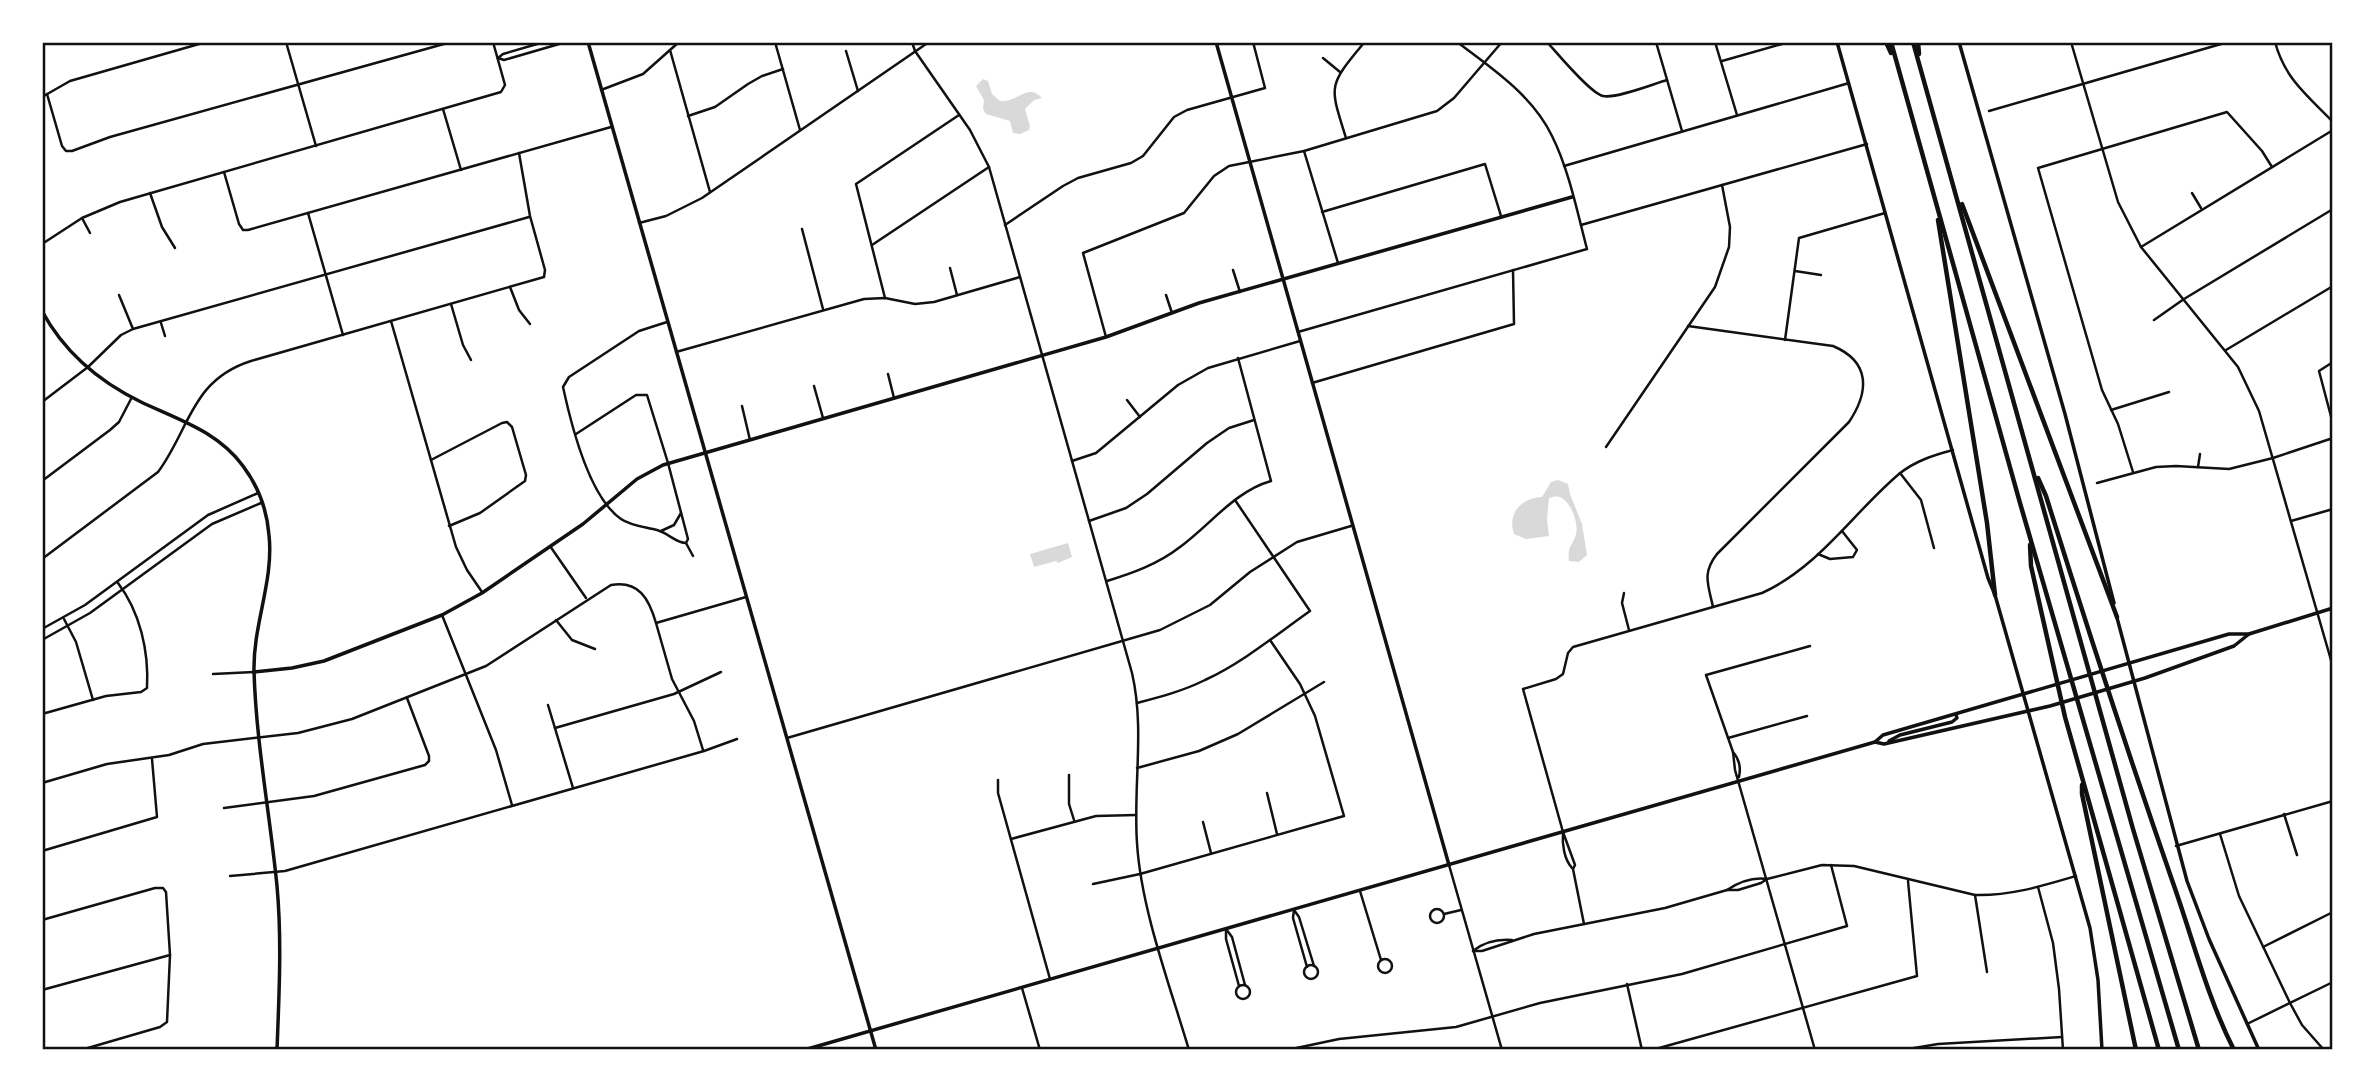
<svg xmlns="http://www.w3.org/2000/svg" width="2375" height="1092" viewBox="0 0 2375 1092" font-family="'Fira Sans',sans-serif">
  <rect width="100%" height="100%" fill="#fff"/>
  <g fill="#d9d9d9">
    <path d="M983 79 988 81 992 94 1000 101C1018 103 1027 82 1042 98L1034 100 1025 109 1030 126 1029 130 1020 134 1013 133 1010 121 986 114 983 109 984 100 976 86Z"/>
    <path d="M1558 480 1568 484 1570 494 1582 524 1587 555 1579 562 1569 561C1567 545 1573 546 1576 534 1579 523 1571 502 1560 497 1556 496 1553 497 1549 498L1547 519 1549 536 1526 539 1514 534C1507 512 1522 498 1542 497L1551 482Z"/>
    <polygon points="1068,543 1072,557 1058,563 1056,561 1034,567 1030,554"/>
  </g>
  <g fill="none" stroke-linecap="round" stroke-linejoin="round">
    <g stroke="#111" stroke-width="2.5">
      <polyline points="286,42 316,146"/>
      <polyline points="775,42 800,130"/>
      <path d="M912 42 915 51 970 130 989 167 1132 673C1145 729 1133 786 1137 843 1141 909 1170 986 1189 1050"/>
      <path d="M1547 42C1557 53 1591 94 1603 96 1616 99 1653 84 1667 80"/>
      <polyline points="1656,42 1682,131"/>
      <polyline points="1715,42 1737,115"/>
      <polyline points="2071,42 2118,202 2141,247 2238,367 2259,411 2333,667"/>
      <path d="M2275 42C2285 79 2307 95 2333 122"/>
      <polyline points="670,50 710,192"/>
      <polyline points="846,51 858,91"/>
      <polyline points="498,58 504,60 566,42"/>
      <polyline points="498,58 503,54 544,42"/>
      <polyline points="1323,58 1340,72"/>
      <polyline points="1722,61 1789,42"/>
      <polyline points="601,90 643,74 679,42"/>
      <polyline points="47,94 62,146 66,151 72,151 110,137 451,42"/>
      <polyline points="42,97 70,81 206,42"/>
      <polyline points="443,109 461,170"/>
      <polyline points="1989,111 2228,42"/>
      <polyline points="688,116 715,107 748,84 762,76 783,69"/>
      <path d="M1346 138C1330 86 1327 87 1363 44"/>
      <polyline points="1304,151 1338,263"/>
      <polyline points="1564,166 1849,83"/>
      <polyline points="224,172 239,224 243,230 248,230 611,127"/>
      <polyline points="150,193 162,227 175,248"/>
      <polyline points="2192,193 2201,208"/>
      <polyline points="1322,212 1485,164 1501,216"/>
      <polyline points="308,213 343,335"/>
      <polyline points="82,218 90,233"/>
      <polyline points="639,223 666,216 702,198 929,42"/>
      <polyline points="1005,225 1063,186 1078,178 1131,163 1143,156 1174,117 1187,110 1265,88 1253,42"/>
      <polyline points="1581,225 1867,144"/>
      <polyline points="802,229 823,309"/>
      <polyline points="42,244 82,218 120,202 501,92 505,85 493,42"/>
      <polyline points="872,245 989,167"/>
      <polyline points="2141,247 2333,130"/>
      <polyline points="950,268 957,295"/>
      <polyline points="1233,270 1240,292"/>
      <polyline points="1795,271 1821,275"/>
      <polyline points="510,287 519,310 530,324"/>
      <polyline points="119,295 133,329"/>
      <polyline points="1166,295 1172,313"/>
      <polyline points="885,298 856,184 959,115"/>
      <polyline points="451,304 463,345 471,360"/>
      <polyline points="2154,320 2184,299 2333,209"/>
      <polyline points="391,321 456,547 467,570 482,592"/>
      <path d="M667 322 639 331 569 377 563 387C571 424 589 497 621 519 631 526 646 527 657 530 668 533 676 543 686 543"/>
      <polyline points="161,323 165,336"/>
      <path d="M1688 326 1833 346C1871 362 1869 392 1849 422L1717 554C1702 573 1708 584 1713 607"/>
      <path d="M1298 332 1587 249C1577 211 1569 170 1552 136 1533 96 1492 68 1457 42"/>
      <polyline points="1106,337 1083,253 1184,213 1214,176 1229,166 1304,151 1437,111 1454,98 1502,42"/>
      <polyline points="1785,340 1799,238 1885,213"/>
      <polyline points="2226,350 2333,286"/>
      <polyline points="676,352 864,299 885,298 915,304 934,302 1020,277"/>
      <polyline points="2333,362 2319,371 2333,424"/>
      <polyline points="888,374 894,398"/>
      <polyline points="1312,383 1514,324 1513,270"/>
      <polyline points="814,386 823,418"/>
      <polyline points="1127,400 1140,417"/>
      <polyline points="42,402 88,367 121,335 133,329 529,217"/>
      <polyline points="742,406 750,440"/>
      <polyline points="2111,410 2169,392"/>
      <polyline points="576,434 636,395 647,395 668,463 688,539 686,543 693,556"/>
      <polyline points="1606,447 1715,287 1729,247 1730,227 1722,185"/>
      <polyline points="431,460 502,423 507,422 512,427 526,475 525,481 480,513 449,526"/>
      <polyline points="1072,461 1096,453 1178,385 1208,368 1300,341"/>
      <polyline points="2198,467 2200,454"/>
      <polyline points="2133,472 2118,424 2102,390 2038,168 2227,112 2262,151 2272,167"/>
      <polyline points="1900,473 1921,500 1934,548"/>
      <polyline points="42,481 110,430 119,422 132,397"/>
      <polyline points="2097,483 2156,467 2176,466 2229,469 2273,458 2333,438"/>
      <polyline points="1089,521 1126,508 1147,494 1207,443 1229,428 1254,420"/>
      <polyline points="2291,521 2333,509"/>
      <polyline points="661,531 674,525 681,513"/>
      <polyline points="550,546 586,598"/>
      <polyline points="1818,554 1830,559 1853,557 1857,550 1842,531"/>
      <path d="M42 559 158 472C190 429 191 380 251 361L544 277 545 270 530 216 519 153"/>
      <path d="M1107 581C1133 573 1158 564 1180 547 1210 525 1235 491 1271 481L1238 358"/>
      <polyline points="1624,593 1622,603 1629,630"/>
      <polyline points="442,615 496,750 512,805"/>
      <polyline points="64,619 76,642 93,700"/>
      <polyline points="556,620 572,640 595,649"/>
      <polyline points="656,623 672,679 694,721 703,750"/>
      <polyline points="42,629 85,605 208,515 258,493"/>
      <polyline points="42,640 90,613 212,524 261,503"/>
      <polyline points="213,674 254,672"/>
      <path d="M1137 703C1160 697 1183 691 1205 680 1242 663 1276 635 1310 611L1235 500"/>
      <polyline points="548,705 573,788"/>
      <path d="M42 714 106 696 141 692 147 688C149 651 140 612 118 583"/>
      <polyline points="555,728 674,694 721,672"/>
      <polyline points="787,738 1160,630 1210,605 1250,572 1297,542 1351,526"/>
      <polyline points="1728,738 1807,716"/>
      <polyline points="1733,752 1735,770 1815,1050"/>
      <polyline points="1137,768 1199,751 1238,734 1324,682"/>
      <polyline points="1069,775 1069,804 1074,820"/>
      <path d="M1739 777C1741 768 1740 760 1733 752L1706 675 1810 646"/>
      <polyline points="998,780 998,793 1050,979"/>
      <path d="M42 783 107 764 169 755 203 744 298 733 352 719 486 666 611 585C639 580 649 599 656 623L746 597"/>
      <polyline points="1267,793 1277,834"/>
      <polyline points="224,808 314,796 425,765 429,761 429,756 407,698"/>
      <polyline points="2284,814 2297,855"/>
      <polyline points="1203,822 1211,853"/>
      <path d="M1563 832C1562 844 1564 859 1572 868"/>
      <polyline points="2220,834 2239,896 2290,1003 2302,1025 2324,1050"/>
      <polyline points="1011,839 1096,816 1136,815"/>
      <polyline points="2176,846 2333,801"/>
      <polyline points="42,851 157,817 152,759"/>
      <polyline points="1449,865 1502,1050"/>
      <polyline points="230,876 285,871 704,751 737,739"/>
      <polyline points="1093,884 1140,874 1344,816 1315,716 1300,684 1270,640"/>
      <polyline points="2038,887 2053,943 2059,989 2063,1050"/>
      <path d="M1727 890C1739 882 1753 877 1767 879"/>
      <polyline points="1360,891 1381,960"/>
      <polyline points="1975,895 1987,972"/>
      <circle cx="1437" cy="916" r="7"/>
      <polyline points="1294,910 1299,917 1314,966"/>
      <polyline points="1294,910 1293,918 1307,967"/>
      <polyline points="1444,914 1461,910"/>
      <polyline points="42,920 155,888 163,888 166,892 170,955 167,1022 160,1027 81,1050"/>
      <path d="M1584 924 1573 869 1575 865 1563 832 1523 689 1556 679 1563 674 1568 653 1573 647 1762 593C1819 567 1853 513 1899 474 1915 461 1934 455 1953 450"/>
      <polyline points="1226,929 1232,937 1245,985"/>
      <polyline points="1226,929 1226,939 1239,986"/>
      <polyline points="2263,947 2333,912"/>
      <path d="M1473 951H1482L1534 934 1665 908 1727 890H1738L1761 883 1767 879 1822 865 1854 866 1975 895C2010 896 2042 886 2076 876"/>
      <path d="M1473 951C1484 942 1498 939 1512 940"/>
      <circle cx="1385" cy="966" r="7"/>
      <circle cx="1311" cy="972" r="7"/>
      <polyline points="1627,984 1642,1050"/>
      <circle cx="1243" cy="992" r="7"/>
      <polyline points="1022,988 1040,1050"/>
      <polyline points="42,990 170,955"/>
      <polyline points="2247,1024 2333,982"/>
      <polyline points="1287,1050 1339,1039 1456,1027 1540,1003 1682,974 1847,926 1831,865"/>
      <polyline points="1652,1050 1917,976 1908,881"/>
      <polyline points="1902,1050 1938,1044 2062,1037"/>
    </g>
    <g stroke="#111" stroke-width="3.5">
      <polyline points="1216,42 1449,865"/>
      <path d="M42 311C64 352 100 382 141 402 179 420 217 431 243 466 258 486 267 510 269 535 274 581 253 624 254 671 256 742 270 815 277 886 282 941 279 995 277 1050"/>
      <polyline points="254,672 292,668 324,661 442,615 482,593 583,524 637,479 663,465 1106,337 1199,303 1572,197"/>
    </g>
    <g stroke="#111" stroke-width="3.5">
      <polyline points="588,42 876,1050"/>
      <polyline points="1837,42 1988,578 1995,595 2090,928 2098,980 2102,1050"/>
      <polyline points="1959,42 2065,414 2114,603"/>
      <polyline points="2116,614 2187,881 2209,939 2259,1050"/>
      <polyline points="1889,741 1900,735 1952,722 1957,718 1956,715"/>
      <polyline points="1875,742 1883,735 2229,634 2249,634 2333,608"/>
      <polyline points="804,1050 1875,742 1884,744 2050,706 2145,678 2234,646 2249,634"/>
    </g>
    <g stroke="#111" stroke-width="4.5">
      <polyline points="1886,42 1891,53"/>
      <polyline points="1891,42 2020,503 2179,1050"/>
      <polyline points="1913,42 2133,829 2199,1050"/>
      <polyline points="1918,42 1919,54"/>
      <polyline points="1962,204 2117,617"/>
      <polyline points="1938,220 1987,523 1995,595"/>
      <path d="M2038 478 2046 496C2086 624 2128 753 2172 880 2192 936 2207 997 2234 1050"/>
      <polyline points="2030,545 2031,566 2065,717 2159,1050"/>
      <polyline points="2082,785 2082,794 2136,1050"/>
    </g>
  </g>
  <rect width="2375" height="1092" fill="none" stroke="#ffffff" stroke-width="88"/>
  <rect x="44" y="44" width="2287" height="1004" fill="none" stroke="#111" stroke-width="2.5"/>
</svg>
